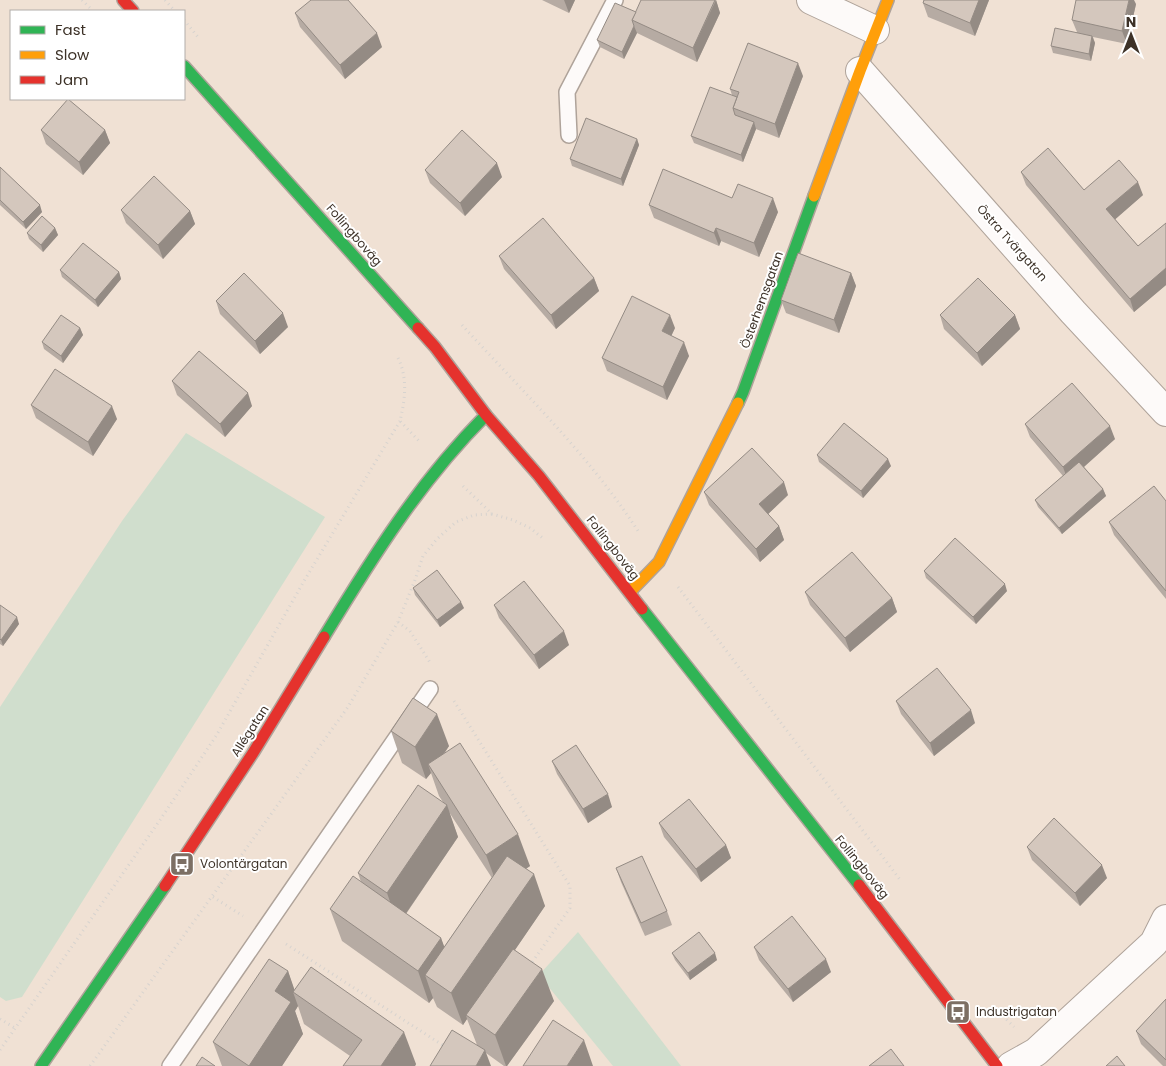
<svg xmlns="http://www.w3.org/2000/svg" width="1166" height="1066" viewBox="0 0 1166 1066" font-family="Poppins,sans-serif">
  <rect width="100%" height="100%" fill="#f0e1d4"/>
  <g fill="#d0decd">
    <polygon points="186,433 325,517 22,997 6,1001 0,997 0,707 122,521"/>
    <polygon points="578,932 681,1066 613,1066 539,975"/>
  </g>
  <g fill="none" stroke-linecap="round" stroke-linejoin="round">
    <defs>
      <g id="lane">
        <polyline points="569,135 567,92 615,0"/>
        <polyline points="170,1066 430,689"/>
      </g>
      <g id="street">
        <polyline points="811,0 875,30"/>
        <polyline points="860,71 1073,312 1166,412"/>
        <polyline points="1011,1066 1036,1052 1154,943 1166,919"/>
      </g>
      <g id="fast">
        <polyline points="184,66 418,328"/>
        <polyline points="738,403 743,392 814,196"/>
        <polyline points="642,609 859,885"/>
        <path d="M324 637C372 558 420 481 486 415"/>
        <polyline points="41,1066 165,886"/>
      </g>
      <g id="slow">
        <polyline points="814,196 860,71 888,0"/>
        <polyline points="630,592 659,562 738,403"/>
      </g>
      <g id="jam">
        <polyline points="123,0 133,11"/>
        <polyline points="418,328 435,347 486,415 539,476 642,609"/>
        <polyline points="859,885 997,1066"/>
        <polyline points="165,886 253,753 324,637"/>
      </g>
    </defs>
    <use href="#lane" stroke="#afa39a" stroke-width="18"/>
    <use href="#street" stroke="#afa39a" stroke-width="30"/>
    <use href="#fast" stroke="#afa39a" stroke-width="14"/>
    <use href="#slow" stroke="#afa39a" stroke-width="14"/>
    <use href="#jam" stroke="#afa39a" stroke-width="14"/>
    <g stroke="#d7d3cf" stroke-width="3" stroke-dasharray="1 4" stroke-linecap="butt">
      <polyline points="82,0 92,10"/>
      <polyline points="165,0 175,11"/>
      <polyline points="184,20 198,37"/>
      <path d="M462 325C523 392 589 455 638 531"/>
      <path d="M398 358C408 378 405 400 400 421L419 441"/>
      <polyline points="463,486 492,514 513,520 530,528 544,539"/>
      <polyline points="678,587 901,881"/>
      <polyline points="398,622 410,631 431,664"/>
      <polyline points="454,701 570,886 570,908 531,964"/>
      <polyline points="213,897 243,916"/>
      <polyline points="286,944 444,1046"/>
      <polyline points="1003,1016 1014,1027"/>
      <polyline points="0,1019 15,1028"/>
      <polyline points="0,1050 160,820 216,736 304,581 400,421"/>
      <polyline points="90,1066 348,707 398,622 415,580 423,556 437,539 456,522 474,515 492,514"/>
    </g>
    <use href="#lane" stroke="#fdfaf9" stroke-width="15"/>
    <use href="#street" stroke="#fdfaf9" stroke-width="28"/>
    <use href="#fast" stroke="#30b455" stroke-width="11"/>
    <use href="#slow" stroke="#ff9f0a" stroke-width="11"/>
    <use href="#jam" stroke="#e5322d" stroke-width="11"/>
  </g>
  <g fill="#b6aba3" fill-rule="evenodd">
    <polygon points="542,0 575,0 569,13"/>
    <polygon points="716,0 720,13 697,62 637,33 624,59 600,47 597,40 636,12"/>
    <polygon points="924,0 989,0 975,36 928,17 923,3"/>
    <polygon points="1136,4 1127,44 1093,37 1095,43 1091,61 1053,53 1051,46 1077,32 1072,20"/>
    <polygon points="295,13 382,47 345,79 300,27"/>
    <polygon points="803,76 779,138 756,129 743,162 694,143 691,136 732,95 730,89"/>
    <polygon points="41,130 105,130 110,143 83,175 46,144"/>
    <polygon points="637,139 639,145 623,186 572,166 570,159"/>
    <polygon points="0,167 42,212 26,229 0,205"/>
    <polygon points="425,170 502,177 465,216 430,183"/>
    <polygon points="1021,172 1084,190 1143,195 1115,219 1138,246 1166,223 1166,285 1134,312 1026,185"/>
    <polygon points="732,198 778,212 759,257 721,241 719,246 654,218 649,205"/>
    <polygon points="121,210 190,211 195,224 163,259 126,223"/>
    <polygon points="55,228 58,235 43,252 29,239 27,233"/>
    <polygon points="499,256 594,278 599,291 556,329 504,269"/>
    <polygon points="60,270 119,272 121,279 98,307 62,277"/>
    <polygon points="851,273 856,286 839,333 786,313 781,300"/>
    <polygon points="216,301 288,327 260,354 220,314"/>
    <polygon points="940,315 1015,315 1020,329 982,366 944,329"/>
    <polygon points="80,328 83,335 63,363 44,349 42,342"/>
    <polygon points="675,328 671,336 689,356 667,400 607,371 602,358"/>
    <polygon points="172,381 252,406 225,437 177,395"/>
    <polygon points="31,405 117,419 93,456 36,418"/>
    <polygon points="1025,424 1115,439 1084,467 1103,489 1106,496 1062,534 1038,507 1035,500 1063,476 1030,437"/>
    <polygon points="817,455 891,466 863,498 819,462"/>
    <polygon points="704,492 788,495 768,514 779,526 784,540 760,562 709,505"/>
    <polygon points="1166,501 1166,599 1114,535 1109,522"/>
    <polygon points="924,571 1007,591 976,624 926,578"/>
    <polygon points="413,588 464,608 440,627 415,595"/>
    <polygon points="805,592 892,598 897,612 850,652 810,605"/>
    <polygon points="0,605 19,624 3,646 0,644"/>
    <polygon points="494,605 569,645 539,669 499,618"/>
    <polygon points="896,701 975,723 934,756 901,714"/>
    <path d="M391 731 449 746 444 754 530 866 526 869 545 906 515 950 554 1001 507 1066H504L486 1053 477 1045 467 1019 463 1025 437 1007 433 998 429 1003 342 941 330 909 361 882 358 873 443 802 439 796 431 773 426 779 402 763ZM449 812 492 878 444 947 441 938 406 914 458 837Z"/>
    <polygon points="552,761 612,807 588,823 557,774"/>
    <polygon points="659,823 726,845 731,858 701,882 664,837"/>
    <polygon points="1027,847 1107,878 1080,906 1032,860"/>
    <polygon points="616,868 667,911 672,925 645,936 621,882"/>
    <polygon points="754,947 831,972 793,1002 759,960"/>
    <polygon points="672,953 717,960 690,980 675,960"/>
    <polygon points="288,971 294,990 416,1064 415,1066 343,1066 350,1056 304,1024 298,1006 295,1011 303,1034 282,1066 222,1066 213,1042"/>
    <polygon points="1166,999 1166,1066 1163,1066 1141,1044 1136,1031"/>
  </g>
  <g fill="#948b84">
    <polygon points="564,0 575,0 569,13"/>
    <polygon points="716,0 720,13 697,62 693,48"/>
    <polygon points="979,0 989,0 975,36 970,23"/>
    <polygon points="1129,0 1134,0 1136,4 1127,44 1122,31"/>
    <polygon points="634,26 637,33 624,59 622,52"/>
    <polygon points="377,33 382,47 345,79 340,65"/>
    <polygon points="1092,36 1095,43 1091,61 1089,54"/>
    <polygon points="798,63 803,76 779,138 775,124"/>
    <polygon points="754,122 756,129 743,162 741,155"/>
    <polygon points="105,130 110,143 83,175 79,162"/>
    <polygon points="637,139 639,145 623,186 621,179"/>
    <polygon points="497,163 502,177 465,216 460,203"/>
    <polygon points="1138,182 1143,195 1111,223 1106,209"/>
    <polygon points="773,198 778,212 759,257 754,243"/>
    <polygon points="40,205 42,212 26,229 23,222"/>
    <polygon points="190,211 195,224 163,259 158,245"/>
    <polygon points="55,228 58,235 43,252 41,245"/>
    <polygon points="716,228 721,241 719,246 714,233"/>
    <polygon points="1166,268 1166,285 1134,312 1130,299"/>
    <polygon points="119,272 121,279 98,307 95,300"/>
    <polygon points="851,273 856,286 839,333 834,320"/>
    <polygon points="594,278 599,291 556,329 551,315"/>
    <polygon points="283,313 288,327 260,354 255,341"/>
    <polygon points="670,315 675,328 667,345 662,331"/>
    <polygon points="1015,315 1020,329 982,366 977,353"/>
    <polygon points="80,328 83,335 63,363 61,356"/>
    <polygon points="684,342 689,356 667,400 663,387"/>
    <polygon points="248,393 252,406 225,437 220,424"/>
    <polygon points="112,406 117,419 93,456 88,442"/>
    <polygon points="1110,426 1115,439 1068,481 1063,467"/>
    <polygon points="888,459 891,466 863,498 861,491"/>
    <polygon points="784,482 788,495 764,518 759,504"/>
    <polygon points="1103,489 1106,496 1062,534 1059,528"/>
    <polygon points="779,526 784,540 760,562 756,549"/>
    <polygon points="1005,584 1007,591 976,624 973,617"/>
    <polygon points="892,598 897,612 850,652 845,638"/>
    <polygon points="461,602 464,608 440,627 437,620"/>
    <polygon points="17,617 19,624 3,646 1,640"/>
    <polygon points="564,631 569,645 539,669 534,655"/>
    <polygon points="971,710 975,723 934,756 930,743"/>
    <polygon points="437,714 449,746 432,771 428,764 431,773 426,779 415,747"/>
    <polygon points="608,794 612,807 588,823 583,809"/>
    <polygon points="447,805 458,837 398,925 387,893"/>
    <polygon points="518,834 530,866 498,887 486,855"/>
    <polygon points="726,845 731,858 701,882 696,869"/>
    <polygon points="1102,865 1107,878 1080,906 1075,893"/>
    <polygon points="534,874 545,906 469,1017 466,1015 467,1019 463,1025 451,993"/>
    <polygon points="441,938 453,970 425,975 433,998 429,1003 418,971"/>
    <polygon points="715,953 717,960 690,980 688,973"/>
    <polygon points="826,959 831,972 793,1002 788,989"/>
    <polygon points="542,969 554,1001 507,1066 506,1066 495,1035"/>
    <polygon points="288,971 296,994 293,992 298,1006 295,1011 303,1034 282,1066 249,1066 275,991"/>
    <polygon points="404,1032 416,1064 415,1066 381,1066"/>
    <polygon points="584,1040 593,1066 567,1066"/>
    <polygon points="485,1050 491,1066 476,1066"/>
  </g>
  <g fill="#d4c7bd" stroke="#948b84">
    <polygon points="311,0 348,0 377,33 340,65 295,13"/>
    <polygon points="641,0 715,0 693,48 632,20"/>
    <polygon points="924,0 979,0 970,23 923,3"/>
    <polygon points="1076,0 1129,0 1122,31 1072,20"/>
    <polygon points="615,3 636,12 632,20 634,26 622,52 597,40"/>
    <polygon points="1055,28 1092,36 1089,54 1051,46"/>
    <polygon points="748,43 798,63 775,124 733,108 739,92 730,89"/>
    <polygon points="710,87 737,97 733,108 735,115 754,122 741,155 691,136"/>
    <polygon points="68,99 105,130 79,162 41,130"/>
    <polygon points="586,118 637,139 621,179 570,159"/>
    <polygon points="462,130 497,163 460,203 425,170"/>
    <polygon points="1048,148 1084,190 1119,160 1138,182 1106,209 1138,246 1166,223 1166,268 1130,299 1021,172"/>
    <polygon points="0,167 40,205 23,222 0,200"/>
    <polygon points="663,169 732,198 738,184 773,198 754,243 716,228 714,233 649,205"/>
    <polygon points="154,176 190,211 158,245 121,210"/>
    <polygon points="42,216 55,228 41,245 27,233"/>
    <polygon points="543,218 594,278 551,315 499,256"/>
    <polygon points="83,243 119,272 95,300 60,270"/>
    <polygon points="798,253 851,273 834,320 781,300"/>
    <polygon points="244,273 283,313 255,341 216,301"/>
    <polygon points="978,278 1015,315 977,353 940,315"/>
    <polygon points="632,296 670,315 662,331 684,342 663,387 602,358"/>
    <polygon points="61,315 80,328 61,356 42,342"/>
    <polygon points="199,351 248,393 220,424 172,381"/>
    <polygon points="55,369 112,406 88,442 31,405"/>
    <polygon points="1072,383 1110,426 1063,467 1025,424"/>
    <polygon points="844,423 888,459 861,491 817,455"/>
    <polygon points="752,448 784,482 759,504 779,526 756,549 704,492"/>
    <polygon points="1079,462 1103,489 1059,528 1035,500"/>
    <polygon points="1154,486 1166,501 1166,591 1109,522"/>
    <polygon points="955,538 1005,584 973,617 924,571"/>
    <polygon points="852,552 892,598 845,638 805,592"/>
    <polygon points="437,570 461,602 437,620 413,588"/>
    <polygon points="524,581 564,631 534,655 494,605"/>
    <polygon points="0,605 17,617 1,640 0,639"/>
    <polygon points="937,668 971,710 930,743 896,701"/>
    <polygon points="413,698 437,714 415,747 391,731"/>
    <polygon points="460,743 518,834 486,855 428,764"/>
    <polygon points="576,745 608,794 583,809 552,761"/>
    <polygon points="418,785 447,805 387,893 358,873"/>
    <polygon points="689,799 726,845 696,869 659,823"/>
    <polygon points="1054,818 1102,865 1075,893 1027,847"/>
    <polygon points="507,856 534,874 451,993 425,975"/>
    <polygon points="642,856 667,911 641,923 616,868"/>
    <polygon points="353,876 441,938 418,971 330,909"/>
    <polygon points="792,916 826,959 788,989 754,947"/>
    <polygon points="699,932 715,953 688,973 672,953"/>
    <polygon points="513,949 542,969 495,1035 466,1015"/>
    <polygon points="269,959 288,971 275,991 291,1002 249,1066 213,1042"/>
    <polygon points="311,967 404,1032 381,1066 343,1066 362,1040 293,992"/>
    <polygon points="1166,999 1166,1060 1136,1031"/>
    <polygon points="553,1020 584,1040 567,1066 523,1066"/>
    <polygon points="452,1030 485,1050 476,1066 430,1066"/>
    <polygon points="891,1049 904,1066 869,1066"/>
    <polygon points="1117,1056 1125,1066 1106,1066"/>
    <polygon points="202,1057 215,1066 196,1066"/>
  </g>
  <defs>
    <symbol id="bus-square" viewBox="-11 -11 22 22"><rect x="-9" y="-9" width="18" height="18" rx="4" fill="#7c6f64" stroke="#fff"/><path d="M-5-6H5V4H4V6H2V4H-2V6H-4V4H-5ZM-3.5-4V0h7V-4ZM-3.5 1.2v1.5H-2V1.2ZM2 1.2v1.5H3.5V1.2Z" fill="#fff"/></symbol>
  </defs>
  <g fill-rule="evenodd">
    <use href="#bus-square" x="168" y="850" width="28" height="28"/>
    <use href="#bus-square" x="944" y="998" width="28" height="28"/>
  </g>
  <g text-anchor="middle" stroke-width="4" stroke-linejoin="round" paint-order="stroke">
    <g font-size="12" fill="#3d3228" stroke="#fff">
      <text transform="translate(354 235) rotate(49)" y="4">Follingboväg</text>
      <text transform="translate(1012 243) rotate(48)" y="4">Östra Tvärgatan</text>
      <text transform="translate(762 300) rotate(-70)" y="4">Österhemsgatan</text>
      <text transform="translate(613 548) rotate(52)" y="4">Follingboväg</text>
      <text transform="translate(250 731) rotate(-57)" y="4">Allégatan</text>
      <text transform="translate(862 867) rotate(51)" y="4">Follingboväg</text>
    </g>
    <g font-size="12" fill="#3d3228" stroke="#fff" text-anchor="start">
      <text x="200" y="868">Volontärgatan</text>
      <text x="976" y="1016">Industrigatan</text>
    </g>
  </g>
  <rect x="10" y="10" width="175" height="90" fill="#ffffff" stroke="#b1ada9"/>
  <rect x="20" y="26" width="25" height="8" fill="#30b455" stroke="#b1ada9"/>
  <text x="55" y="35" font-size="15" fill="#3d3228">Fast</text>
  <rect x="20" y="51" width="25" height="8" fill="#ff9f0a" stroke="#b1ada9"/>
  <text x="55" y="60" font-size="15" fill="#3d3228">Slow</text>
  <rect x="20" y="76" width="25" height="8" fill="#e5322d" stroke="#b1ada9"/>
  <text x="55" y="85" font-size="15" fill="#3d3228">Jam</text>
  <g transform="translate(1131 35)" stroke="#ffffff" stroke-width="4" paint-order="stroke">
  <path d="M0-4L9 19L0 12L-9 19Z" fill="#3d3228"/>
  <text y="-8" font-size="14" font-weight="bold" text-anchor="middle" fill="#3d3228">N</text>
  </g>
</svg>
